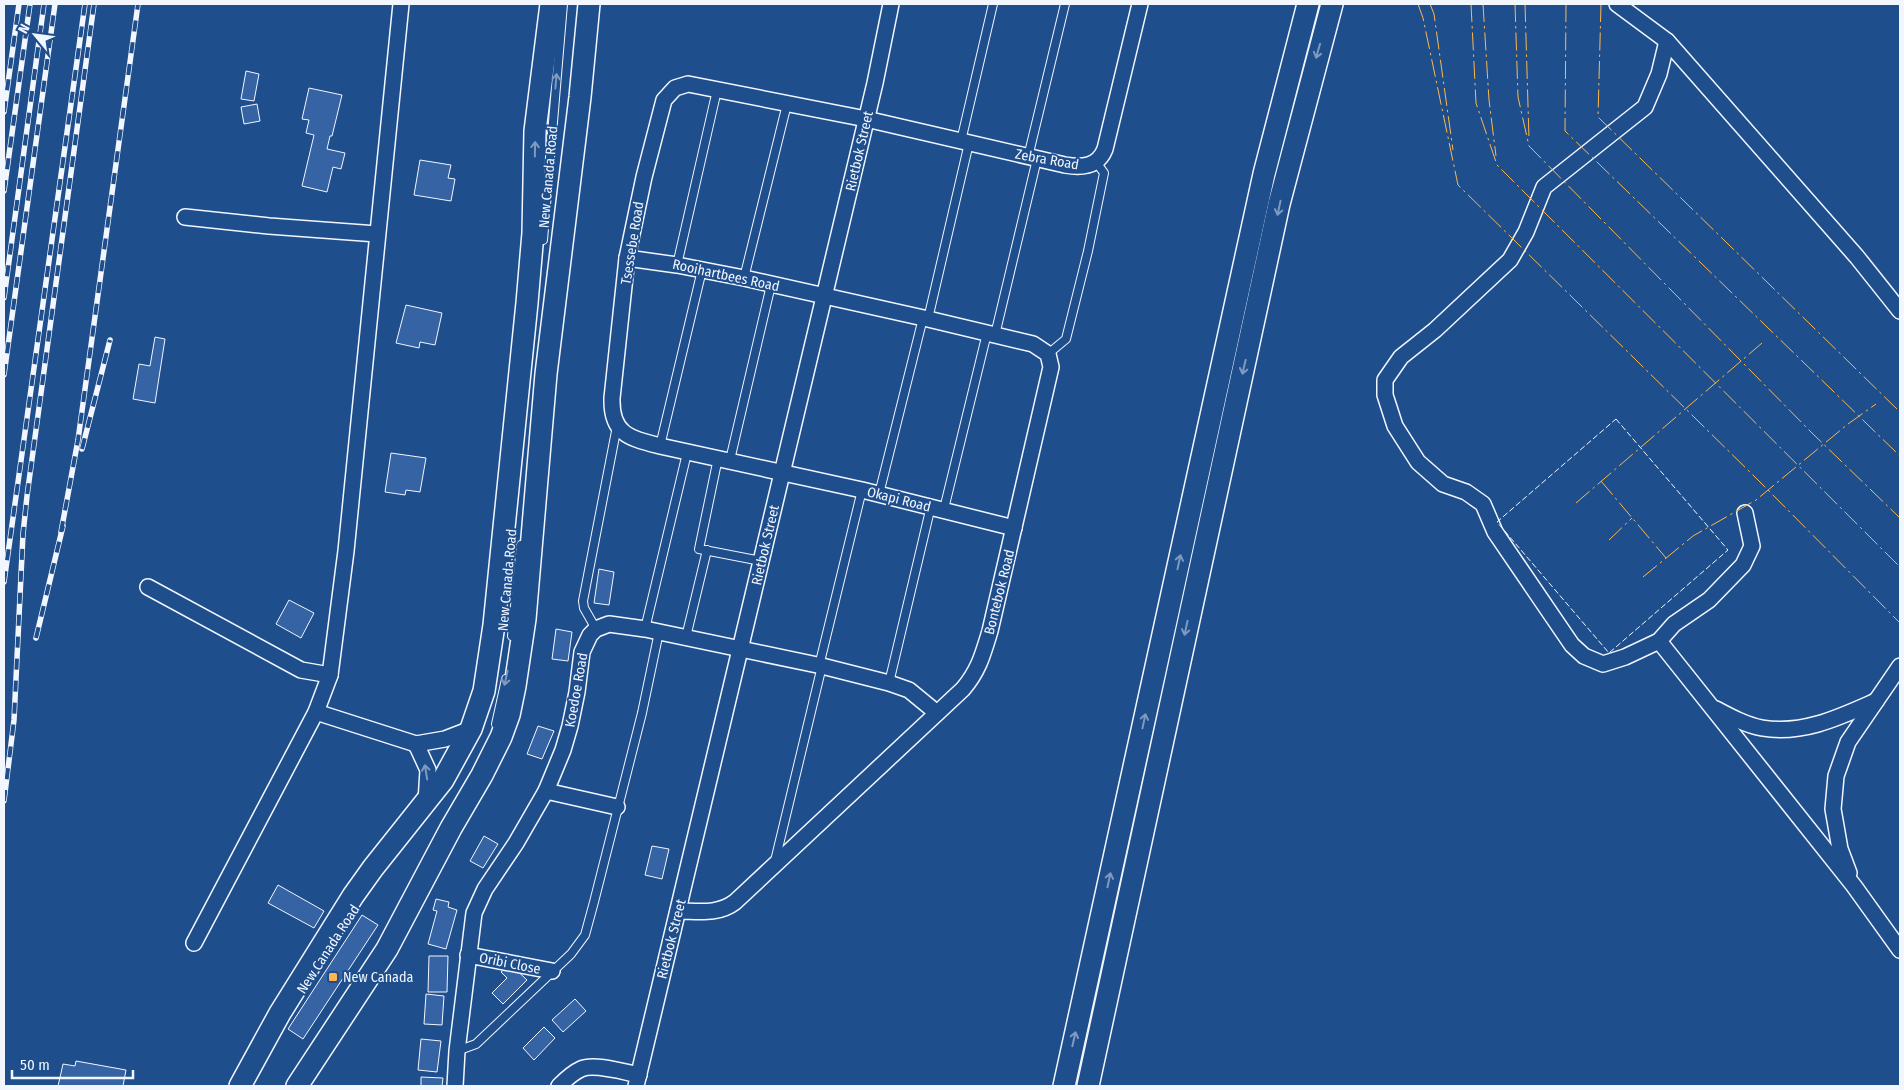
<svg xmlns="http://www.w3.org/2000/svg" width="1904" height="1090" viewBox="0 0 1904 1090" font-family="'Fira Sans Condensed',sans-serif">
  <rect width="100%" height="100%" fill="#1f4e8c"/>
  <g fill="#3563a3" stroke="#f2f6ff">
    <polygon points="246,71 259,74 254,101 241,99"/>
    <polygon points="309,88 342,95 332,136 330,136 327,149 345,153 341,169 333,167 327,192 302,186 314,135 306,133 309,120 302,119"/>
    <polygon points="257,104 260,121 244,124 241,107"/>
    <polygon points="420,160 451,165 448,178 455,179 451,201 414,195"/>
    <polygon points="406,305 442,313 435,345 420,342 419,348 396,343"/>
    <polygon points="155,337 165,339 155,403 133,399 139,364 150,366"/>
    <polygon points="391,453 426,458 420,492 406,490 405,495 385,492"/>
    <polygon points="599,569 614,572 609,605 594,603"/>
    <polygon points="289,600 314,613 301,638 276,624"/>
    <polygon points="556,629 572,632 568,661 552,659"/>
    <polygon points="538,726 554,731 542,759 527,754"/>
    <polygon points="484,836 498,844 483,868 470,861"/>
    <polygon points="652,846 669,849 662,879 645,875"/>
    <polygon points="278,885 324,911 314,928 268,903"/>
    <polygon points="436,899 449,902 448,907 457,910 446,949 428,944 437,911 433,910"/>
    <polygon points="362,915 378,925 303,1039 288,1029"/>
    <polygon points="429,956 448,956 447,992 428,992"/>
    <polygon points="510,964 527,980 503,1004 492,993 507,978 501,972"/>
    <polygon points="426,994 444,996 442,1025 424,1024"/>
    <polygon points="575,999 586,1011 563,1032 552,1020"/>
    <polygon points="544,1027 555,1038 534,1060 523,1048"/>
    <polygon points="421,1039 441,1041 437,1072 418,1070"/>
    <polygon points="76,1061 126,1070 123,1086 58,1086 63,1064 75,1066"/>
    <polygon points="421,1077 443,1078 442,1086 421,1086"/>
  </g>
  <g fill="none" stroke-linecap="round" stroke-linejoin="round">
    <defs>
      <g id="lane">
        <polyline points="961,141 993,4"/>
        <polyline points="1028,157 1065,4"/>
        <polyline points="543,240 563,4"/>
        <polyline points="677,265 717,90"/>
        <polyline points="744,278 787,104"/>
        <polyline points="928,319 969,143"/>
        <polyline points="995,335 1037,159"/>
        <polyline points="1048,354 1066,339 1088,251 1104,173 1096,162"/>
        <polyline points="660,446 702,270"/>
        <polyline points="718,458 699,549 761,561"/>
        <polyline points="730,460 771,285"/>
        <polyline points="879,494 923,318"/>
        <polyline points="944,509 987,333"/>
        <polyline points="596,629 584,608 583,601 617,426"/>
        <polyline points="645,629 687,453"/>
        <polyline points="512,636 521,545"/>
        <polyline points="686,637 707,550"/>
        <polyline points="819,666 862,490"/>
        <polyline points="889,683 931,506"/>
        <polyline points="496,724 506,679"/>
        <polyline points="775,861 822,666"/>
        <polyline points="457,1051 476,1044 571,954 585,935 594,902 642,713 659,632"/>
      </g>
      <g id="street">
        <polyline points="1617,4 1667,41 1857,257 1900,311"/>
        <polyline points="1667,41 1659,74 1645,107 1544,187 1526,232 1510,260 1435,330 1401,357 1385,380 1385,395 1395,426 1418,462 1443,484 1466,492 1483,504 1495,532 1572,645 1584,656 1603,664 1625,657 1659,641 1674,624 1709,600 1743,565 1752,546 1745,513"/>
        <polyline points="185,217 269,226 377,234"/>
        <path d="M627 258 677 265 744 278 928 319 1033 344 1048 354 1051 367 990 631C983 654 979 670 963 689L735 902C718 915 698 911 678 911"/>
        <path d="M1014 528 862 490 660 446C629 438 611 434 612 398L627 258 644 177 664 100 675 88 688 84 866 119 1065 165C1082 168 1098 167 1105 149L1140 4"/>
        <polyline points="148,587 301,670 330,675"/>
        <polyline points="1659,641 1854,886 1900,950"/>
        <path d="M1716 709C1731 717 1746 725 1762 728 1803 735 1840 717 1876 701"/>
        <polyline points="316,712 416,744 445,739 471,729"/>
        <polyline points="416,744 428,770 426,802"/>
        <polyline points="546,791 617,807"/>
        <polyline points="1849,873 1840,849 1833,809 1836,776 1848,742 1900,666"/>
        <polyline points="194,943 316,712 330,675 346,551 401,4"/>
        <polyline points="468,955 552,971"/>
        <polyline points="455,1086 457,1051 474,913 485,889 516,843 546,791 563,750 570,726 577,692 582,652 590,635 596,629 609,624 645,629 822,666 889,683 909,690 937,713"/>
        <path d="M559 1086C565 1080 572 1073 581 1069 594 1063 624 1072 639 1075"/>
        <polyline points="636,1086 875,83 891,4"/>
      </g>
      <g id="secondary">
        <polyline points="240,1086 280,1013 353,896 373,868 443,780 471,729 484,691 494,625 527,303 533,233 535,131 551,4"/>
        <polyline points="297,1086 387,949 451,828 482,775 501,737 509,715 515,686 525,619 546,374 580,97 589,4"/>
        <polyline points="1064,1086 1264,174 1308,4"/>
        <polyline points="1088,1086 1279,204 1332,4"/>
      </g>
    </defs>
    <use href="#lane" stroke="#f2f6ff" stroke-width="10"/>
    <use href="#street" stroke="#f2f6ff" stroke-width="18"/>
    <use href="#secondary" stroke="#f2f6ff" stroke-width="24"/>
    <use href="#lane" stroke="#1f4e8c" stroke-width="8"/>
    <use href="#street" stroke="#1f4e8c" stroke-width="15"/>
    <use href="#secondary" stroke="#1f4e8c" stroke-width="21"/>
    <defs>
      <g id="rail">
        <polyline points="4,112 19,4"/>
        <polyline points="4,191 30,4"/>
        <polyline points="4,298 44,4"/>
        <polyline points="4,375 55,4"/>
        <polyline points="82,449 110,340"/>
        <polyline points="61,532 78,440 138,4"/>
        <polyline points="4,582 85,4"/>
        <polyline points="36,638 63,526"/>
        <polyline points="4,801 14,720 23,534 27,496 94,4"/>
      </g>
    </defs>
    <use href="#rail" stroke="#f2f6ff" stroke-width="5.5"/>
    <use href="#rail" stroke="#1f4e8c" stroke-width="4" stroke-dasharray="11" stroke-linecap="butt"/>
    <polygon stroke="#f2f6ff" stroke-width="1" stroke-dasharray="6 2.5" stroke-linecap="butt" points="1616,419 1728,550 1609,653 1497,522"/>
    <g stroke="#ffb74d" stroke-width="1" stroke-dasharray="18 4 2.5 4" stroke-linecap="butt">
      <polyline points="1418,4 1423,18 1458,185 1757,479 1900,623"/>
      <polyline points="1430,4 1434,14 1453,150"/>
      <polyline points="1471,4 1476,103 1497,165 1900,567"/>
      <polyline points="1483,4 1489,100 1496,156"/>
      <polyline points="1515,4 1518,97 1529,146 1813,434 1900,518"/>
      <polyline points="1525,4 1529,139"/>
      <polyline points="1566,4 1565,131 1900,456"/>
      <polyline points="1601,4 1598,117 1900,412"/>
      <polyline points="1601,481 1666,558"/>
      <polyline points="1576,503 1762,343"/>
      <polyline points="1609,540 1632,518"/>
      <polyline points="1643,577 1693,536 1756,500 1848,424 1876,404"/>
    </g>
  </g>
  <defs><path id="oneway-shaft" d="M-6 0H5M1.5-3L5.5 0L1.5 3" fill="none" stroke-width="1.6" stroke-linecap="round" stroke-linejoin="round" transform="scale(1.25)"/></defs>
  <g stroke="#7e9ac0">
    <use href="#oneway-shaft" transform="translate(1318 51) rotate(106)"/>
    <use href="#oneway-shaft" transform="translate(556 81) rotate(-85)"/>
    <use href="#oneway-shaft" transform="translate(535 149) rotate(-89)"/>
    <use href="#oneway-shaft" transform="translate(1279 208) rotate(102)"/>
    <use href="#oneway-shaft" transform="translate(1244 367) rotate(103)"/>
    <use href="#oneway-shaft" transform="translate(1179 562) rotate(-78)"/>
    <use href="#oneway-shaft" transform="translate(1186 628) rotate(102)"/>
    <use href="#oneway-shaft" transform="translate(506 678) rotate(102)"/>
    <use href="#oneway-shaft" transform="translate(1144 721) rotate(-78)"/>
    <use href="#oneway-shaft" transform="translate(426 772) rotate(-99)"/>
    <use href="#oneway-shaft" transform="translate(1109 880) rotate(-78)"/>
    <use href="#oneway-shaft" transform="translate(1074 1039) rotate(-77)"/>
  </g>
  <rect fill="#ffb74d" stroke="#1f4e8c" stroke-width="2" x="328" y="972" width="10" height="10" rx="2.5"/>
  <g text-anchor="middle" stroke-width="4" stroke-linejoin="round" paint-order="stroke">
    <g font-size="14" fill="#f2f6ff" stroke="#1f4e8c">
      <text transform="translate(859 151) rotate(-77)" y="5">Rietbok Street</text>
      <text transform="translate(1047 159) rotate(10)" y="5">Zebra Road</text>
      <text transform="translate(548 177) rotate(-85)" y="5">New Canada Road</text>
      <text transform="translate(632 243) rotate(-81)" y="5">Tsessebe Road</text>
      <text transform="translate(726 275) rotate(12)" y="5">Rooihartbees Road</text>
      <text transform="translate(899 499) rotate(14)" y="5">Okapi Road</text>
      <text transform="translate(765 545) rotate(-77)" y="5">Rietbok Street</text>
      <text transform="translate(507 580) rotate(-85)" y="5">New Canada Road</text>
      <text transform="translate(999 592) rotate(-76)" y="5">Bontebok Road</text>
      <text transform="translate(576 690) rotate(-80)" y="5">Koedoe Road</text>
      <text transform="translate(671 939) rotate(-76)" y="5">Rietbok Street</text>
      <text transform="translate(328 949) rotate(-57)" y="5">New Canada Road</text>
      <text transform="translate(510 963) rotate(11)" y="5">Oribi Close</text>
    </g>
    <g font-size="14" fill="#f2f6ff" stroke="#1f4e8c" text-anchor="start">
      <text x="343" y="982">New Canada</text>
    </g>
  </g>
  <rect width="1904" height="1090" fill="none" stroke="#f2f6ff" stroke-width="10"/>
  <g transform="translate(35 35) rotate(299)" stroke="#1f4e8c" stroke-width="4" paint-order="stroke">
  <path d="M0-4L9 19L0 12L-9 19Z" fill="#f2f6ff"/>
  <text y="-8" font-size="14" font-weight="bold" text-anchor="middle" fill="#f2f6ff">N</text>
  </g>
  <path d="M12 1070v8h121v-8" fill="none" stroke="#f2f6ff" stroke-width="2.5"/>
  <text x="20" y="1070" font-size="15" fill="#f2f6ff" stroke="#1f4e8c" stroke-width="4" paint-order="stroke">50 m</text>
</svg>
